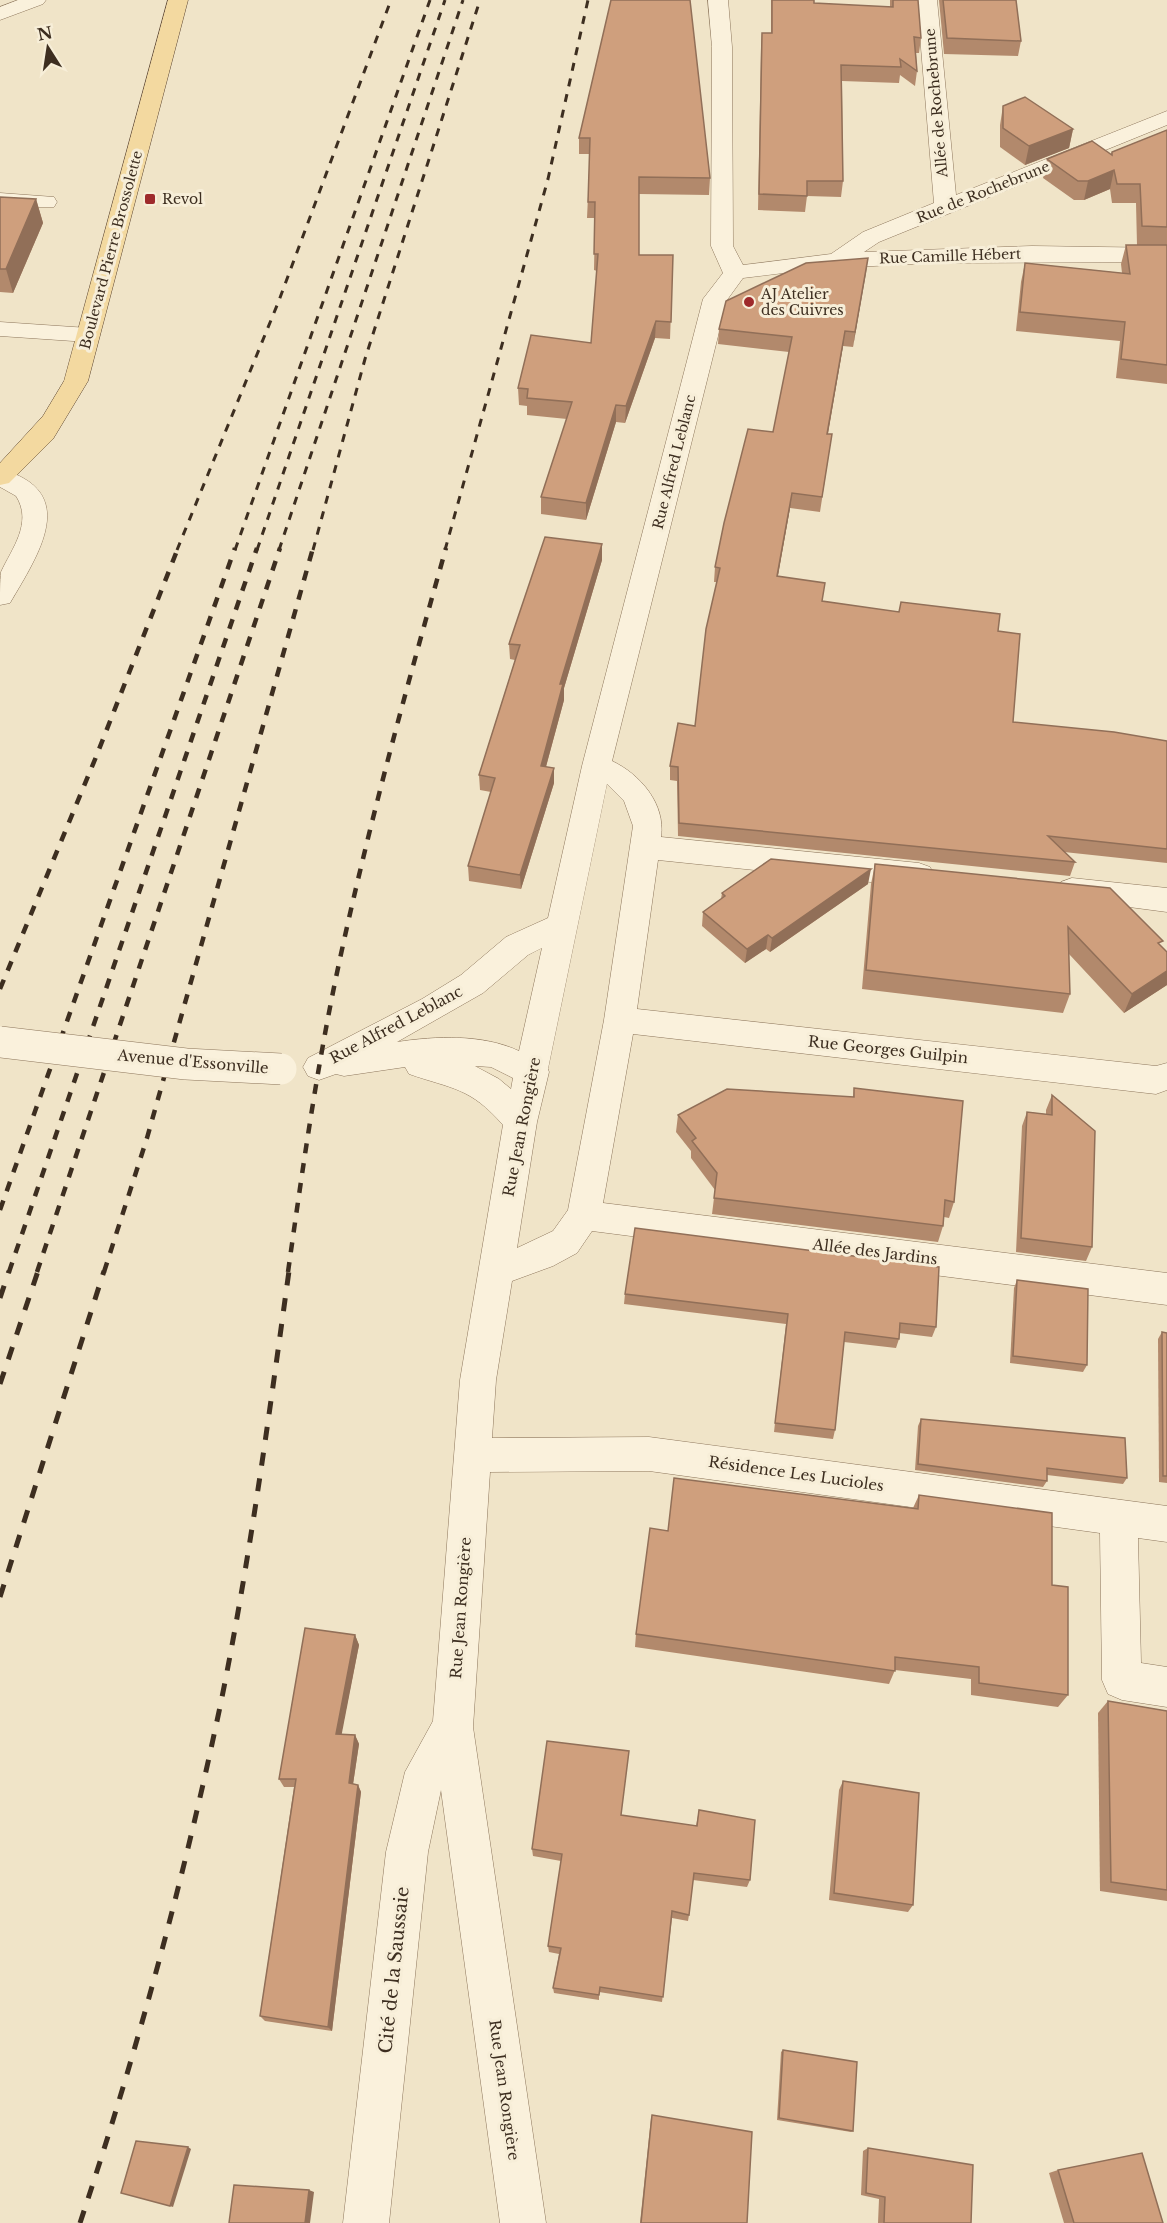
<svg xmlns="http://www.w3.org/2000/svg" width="1167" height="2223" viewBox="0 0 1167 2223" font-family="'Libre Baskerville',serif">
  <rect width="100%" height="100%" fill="#f0e4c8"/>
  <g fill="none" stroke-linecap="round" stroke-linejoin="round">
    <defs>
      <g id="minor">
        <polygon points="18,0 46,0 43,4 0,20 0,7"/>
        <path d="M708 0H728L732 47 733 246 743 265 831 254 863 232 934 203 917 0H937L956 195 1167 111V125L879 242 864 252 1032 246 1167 248V262L931 263 816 269 743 278 727 300 612 761C640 774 666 804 661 837L919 863 930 867 934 875 930 883 919 887 658 860 637 1009 1156 1066 1167 1063V1090L1156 1094 633 1034 603 1203 1167 1273V1305L592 1231 577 1253 553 1266 512 1281 496 1380 492 1438 649 1437 1167 1506V1542L1138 1538 1141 1663 1167 1667V1707L1122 1700 1108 1694 1102 1680 1100 1533 649 1471 490 1472 473 1727 546 2223H500L441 1790 428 1852 389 2223H343L386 1852 405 1772 433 1721 460 1380 503 1125C470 1087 452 1089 409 1074L405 1067 344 1076 336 1074 319 1080 308 1076 303 1067 308 1058 422 999 461 975 506 937 548 918 582 766 703 299 723 273 711 246 712 47ZM607 784 624 801 633 826 604 1020 568 1210 553 1231 517 1248 537 1122 549 1072 548 1069ZM542 948 519 1051C483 1034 436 1036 397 1042L483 993 528 955ZM475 1066 491 1067 513 1078 511 1089 499 1079Z"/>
        <polygon points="0,193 54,197 57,202 54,207 0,207"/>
        <polygon points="0,322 88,328 96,330 100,335 96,340 88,342 0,336"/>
        <path d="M0 469C82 491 38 555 10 603L0 605C0 595 0 581 1 572 12 548 33 523 16 496L0 487Z"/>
        <polygon points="1072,878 1167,888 1167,912 1061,898 1057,890 1061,882"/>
      </g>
      <polygon id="major" points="168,0 188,0 88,381 53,439 9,483 0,485 0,463 43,416 64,381"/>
    </defs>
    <use href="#minor" stroke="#8d765c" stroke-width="1"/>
    <use href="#major" stroke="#5b4430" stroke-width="1"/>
    <use href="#minor" fill="#faf1dc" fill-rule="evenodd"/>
    <use href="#major" fill="#f3d9a0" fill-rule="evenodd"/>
    <g stroke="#3d2e20" stroke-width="3" stroke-dasharray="8 8" stroke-linecap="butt">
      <polyline points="177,550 278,303 391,0"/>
      <polyline points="235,550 430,0"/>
      <polyline points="257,550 445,0"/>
      <polyline points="279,550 463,0"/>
      <polyline points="313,550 365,359 480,0"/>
      <polyline points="445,550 548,179 588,0"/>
    </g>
    <g stroke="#3d2e20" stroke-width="4.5" stroke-dasharray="10 10" stroke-linecap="butt">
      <polyline points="0,989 96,757 178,548"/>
      <polyline points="0,1210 235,548"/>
      <polyline points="9,1272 257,548"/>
      <polyline points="37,1272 280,548"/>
      <polyline points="104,1272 147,1138 313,548"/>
      <path d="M288 1272C303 1166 318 1059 341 954 371 817 408 682 446 548"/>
    </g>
    <g stroke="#3d2e20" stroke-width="5" stroke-dasharray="13 13" stroke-linecap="butt">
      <polyline points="0,1298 9,1271"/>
      <polyline points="0,1384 38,1271"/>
      <polyline points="0,1597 104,1271"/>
      <path d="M80 2223C137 2052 184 1879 221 1702 250 1559 269 1415 289 1271"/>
    </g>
    <defs>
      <polyline id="minor-bridge" points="0,1042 186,1064 281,1069"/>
    </defs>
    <use href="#minor-bridge" stroke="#8d765c" stroke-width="32" stroke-linecap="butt"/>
    <use href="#minor-bridge" stroke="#faf1dc" stroke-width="31"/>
  </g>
  <g fill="#b2896c">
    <polygon points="611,0 710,178 709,195 639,194 639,255 673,255 670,339 655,338 625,423 616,422 586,520 541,514 541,497 567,419 527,415 527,406 519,405 518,388 591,343 597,271 594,270 595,218 587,218 590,154 579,154 579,138"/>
    <polygon points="771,0 814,0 814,3 890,7 890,0 918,0 921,38 919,53 916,53 917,71 915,86 900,75 899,83 842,81 843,181 841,197 807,196 805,212 758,210 761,48 762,33 771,33"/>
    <polygon points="939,0 1016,0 1021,41 1018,56 944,54"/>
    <polygon points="1003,106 1073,129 1069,148 1025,165 1000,147 1000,125"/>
    <polygon points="1167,130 1167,384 1116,378 1120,341 1016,331 1021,282 1025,263 1122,273 1121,264 1126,245 1137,245 1136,203 1112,203 1110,189 1084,200 1074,200 1043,178 1047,159 1111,154 1112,152"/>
    <polygon points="0,197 36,199 43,223 13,293 0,292"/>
    <polygon points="868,258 853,347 843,346 828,434 832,434 820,512 790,508 778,576 822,601 998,631 1013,722 1167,741 1167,863 1064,852 1075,862 1070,876 678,836 677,781 670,780 670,766 695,726 717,582 714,582 715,567 773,432 789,352 718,344 719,329"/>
    <polygon points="602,544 602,560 564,688 564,700 546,767 554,768 554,783 521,889 469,881 468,866 491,792 480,790 479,775 515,660 510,659 509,644"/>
    <polygon points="875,864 1161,946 1167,952 1167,985 1124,1013 1069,954 1070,994 1063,1013 862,989 871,884"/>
    <polygon points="868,884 770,952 766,949 745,963 702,926 703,912 721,899 722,893"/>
    <polygon points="854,1088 954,1202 949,1218 944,1217 943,1226 938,1242 712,1214 715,1190 691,1158 691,1151 676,1132 678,1115 853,1097"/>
    <polygon points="1052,1095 1092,1247 1086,1261 1016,1252 1022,1126 1027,1112 1046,1114 1046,1110"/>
    <polygon points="1017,1280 1087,1365 1083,1372 1010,1363 1014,1288"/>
    <polygon points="625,1294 936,1327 932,1337 899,1333 899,1339 896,1348 844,1342 835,1430 833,1439 774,1432 786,1324 624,1304"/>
    <polygon points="1162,1332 1167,1333 1167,1483 1159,1482 1158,1339"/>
    <polygon points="921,1419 1127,1478 1123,1484 1047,1475 1047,1481 1043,1487 915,1470 918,1426"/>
    <polygon points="919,1495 1052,1585 1068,1695 1058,1707 971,1695 971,1679 895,1670 889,1684 635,1647 636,1634 668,1531 913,1508"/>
    <polygon points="355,1635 359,1645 341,1734 355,1735 359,1744 353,1784 358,1785 361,1792 332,2031 265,2021 260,2016 294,1787 284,1787 279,1779"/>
    <polygon points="1108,1701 1167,1711 1167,1901 1100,1891 1098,1713"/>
    <polygon points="843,1781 913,1905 908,1912 829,1900 839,1790"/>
    <polygon points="699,1810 750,1880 747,1887 693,1880 689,1915 688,1921 672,1918 662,2002 599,1992 599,2000 554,1993 553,1988 559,1954 549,1952 548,1946 561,1861 533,1856 532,1849 621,1816 696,1826"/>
    <polygon points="783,2050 853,2131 851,2132 777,2120 781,2052"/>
    <polygon points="652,2115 747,2223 640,2223 651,2118"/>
    <polygon points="868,2148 971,2223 878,2223 879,2199 861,2195 863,2151"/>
    <polygon points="1058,2170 1163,2223 1064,2223 1049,2173"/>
  </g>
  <g fill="#916f58">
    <polygon points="1073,129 1069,148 1025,165 1029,146"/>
    <polygon points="1114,170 1110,189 1084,200 1088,181"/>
    <polygon points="36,199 43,223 13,293 6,269"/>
    <polygon points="868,258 866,273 853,347 855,332"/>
    <polygon points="656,321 655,338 625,423 626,406"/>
    <polygon points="845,331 843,346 825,449 827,434"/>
    <polygon points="616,405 616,422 586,520 586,503"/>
    <polygon points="792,493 790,508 775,591 777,576"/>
    <polygon points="602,544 602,560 564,688 564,700 542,781 541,766 560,684"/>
    <polygon points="554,768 554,783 521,889 520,875"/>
    <polygon points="871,869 868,884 770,952 772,938"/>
    <polygon points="768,935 766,949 745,963 747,949"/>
    <polygon points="1167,971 1167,985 1124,1013 1132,994"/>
    <polygon points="355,1635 359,1645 340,1743 336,1734"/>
    <polygon points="355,1735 359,1744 352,1791 349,1783"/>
    <polygon points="358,1785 361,1792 332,2031 328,2027"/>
    <polygon points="188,2147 191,2149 173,2207 170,2206"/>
    <polygon points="309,2190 314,2192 310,2223 305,2223"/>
  </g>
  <g fill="#cf9f7d" stroke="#916f58" stroke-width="1.5">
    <polygon points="611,0 690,0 710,178 639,177 639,255 673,255 671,322 656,321 626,406 616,405 586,503 541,497 572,402 527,398 528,389 518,388 531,335 591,343 598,254 594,254 595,202 588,202 590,138 579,138"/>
    <polygon points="772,0 814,0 814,3 893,7 893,0 918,0 921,38 914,37 917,71 900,59 901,67 841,65 843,181 807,181 807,196 759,194 762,33 772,33"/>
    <polygon points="943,0 1016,0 1021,41 947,38"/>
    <polygon points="1025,97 1073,129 1029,146 1003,128 1003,106"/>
    <polygon points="1167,130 1167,227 1142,226 1140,184 1117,184 1114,170 1088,181 1078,181 1047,159 1092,141 1112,155 1112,152"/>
    <polygon points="0,197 36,199 6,269 0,269"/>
    <polygon points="1126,245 1167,245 1167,365 1121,359 1125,322 1020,312 1025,263 1130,274"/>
    <polygon points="868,258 855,332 845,331 827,434 832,434 822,497 792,493 777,576 825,583 822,601 899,612 901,602 1000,614 998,631 1020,634 1013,722 1114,732 1167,741 1167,849 1048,836 1075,862 679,823 678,767 670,766 678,723 695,726 706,629 720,568 715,567 724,523 748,429 773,432 792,337 719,329 726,301 806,263"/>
    <polygon points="545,537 602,544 560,684 563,684 541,766 554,768 520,875 468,866 495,778 479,775 520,645 509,644"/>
    <polygon points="771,859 871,869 772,938 768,935 747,949 703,912 725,896 722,893"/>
    <polygon points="875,864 1110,888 1163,941 1158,943 1167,952 1167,971 1132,994 1068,927 1070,994 866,970"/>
    <polygon points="854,1088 963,1101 954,1202 945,1200 943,1226 714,1198 717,1173 692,1141 696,1138 678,1115 727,1089 854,1097"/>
    <polygon points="1052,1095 1095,1131 1092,1247 1021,1238 1027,1112 1052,1115"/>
    <polygon points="635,1228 939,1267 936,1327 900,1323 899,1339 845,1332 835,1430 775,1423 788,1314 625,1294"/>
    <polygon points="1017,1280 1088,1289 1087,1365 1013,1356"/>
    <polygon points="1162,1332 1167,1333 1167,1476 1163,1476"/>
    <polygon points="921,1419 1125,1438 1127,1478 1047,1468 1047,1481 918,1464"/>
    <polygon points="674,1478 918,1509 919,1495 1052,1513 1052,1585 1068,1587 1068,1695 979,1683 979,1667 895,1657 895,1671 636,1634 650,1528 668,1531"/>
    <polygon points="305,1628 355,1635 336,1734 355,1735 349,1783 358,1785 328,2027 260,2016 296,1779 279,1779"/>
    <polygon points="1108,1701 1167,1711 1167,1890 1111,1882"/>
    <polygon points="547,1741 629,1751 621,1815 697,1826 699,1810 755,1820 750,1880 694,1873 689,1915 672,1911 663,1997 600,1987 599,1995 553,1988 561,1948 548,1946 562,1854 532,1849"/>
    <polygon points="843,1781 919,1793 913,1905 834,1893"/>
    <polygon points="783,2050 857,2062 853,2131 779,2118"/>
    <polygon points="652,2115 752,2132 747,2223 641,2223"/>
    <polygon points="136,2141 188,2147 170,2206 121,2193"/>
    <polygon points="868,2148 973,2165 971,2223 884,2223 885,2197 866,2193"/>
    <polygon points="1142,2153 1163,2223 1074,2223 1058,2170"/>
    <polygon points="234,2185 309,2190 305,2223 229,2223"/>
  </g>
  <g fill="#9e2a2b" stroke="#f7eed8" stroke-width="2">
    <rect x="144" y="193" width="12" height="12" rx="3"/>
    <circle cx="749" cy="302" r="6"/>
  </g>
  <g text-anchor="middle" stroke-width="6" stroke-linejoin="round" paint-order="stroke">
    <g font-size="14" fill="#3d2e20" stroke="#f7eed8">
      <text transform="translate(936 103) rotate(-95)" y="5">Allée de Rochebrune</text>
      <text transform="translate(983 192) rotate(-22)" y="5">Rue de Rochebrune</text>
      <text transform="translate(111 250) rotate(-75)" y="5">Boulevard Pierre Brossolette</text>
      <text transform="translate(950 256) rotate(-2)" y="5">Rue Camille Hébert</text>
      <text transform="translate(674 462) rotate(-76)" y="5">Rue Alfred Leblanc</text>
    </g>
    <g font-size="14" fill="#3d2e20" stroke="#f7eed8" text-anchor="start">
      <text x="162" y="204">Revol</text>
      <text x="761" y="299">AJ Atelier<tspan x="761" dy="16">des Cuivres</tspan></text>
    </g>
    <g font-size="15" fill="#3d2e20" stroke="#f7eed8">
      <text transform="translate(396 1025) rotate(-28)" y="5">Rue Alfred Leblanc</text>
      <text transform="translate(888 1050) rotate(6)" y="5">Rue Georges Guilpin</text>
      <text transform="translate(193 1062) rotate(5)" y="5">Avenue d'Essonville</text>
      <text transform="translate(522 1127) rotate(-79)" y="5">Rue Jean Rongière</text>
      <text transform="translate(875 1252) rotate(7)" y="5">Allée des Jardins</text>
      <text transform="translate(796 1474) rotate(8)" y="5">Résidence Les Lucioles</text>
      <text transform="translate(461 1608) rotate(-86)" y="5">Rue Jean Rongière</text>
      <text transform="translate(504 2090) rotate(82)" y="5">Rue Jean Rongière</text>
    </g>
    <g font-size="18" fill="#3d2e20" stroke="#f7eed8">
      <text transform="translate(394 1970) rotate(-84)" y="6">Cité de la Saussaie</text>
    </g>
  </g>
  <g transform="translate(48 48) rotate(348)" stroke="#f7eed8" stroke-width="4.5" paint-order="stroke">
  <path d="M0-4.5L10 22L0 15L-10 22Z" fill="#3d2e20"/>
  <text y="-9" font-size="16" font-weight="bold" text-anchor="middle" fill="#3d2e20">N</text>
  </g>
</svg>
